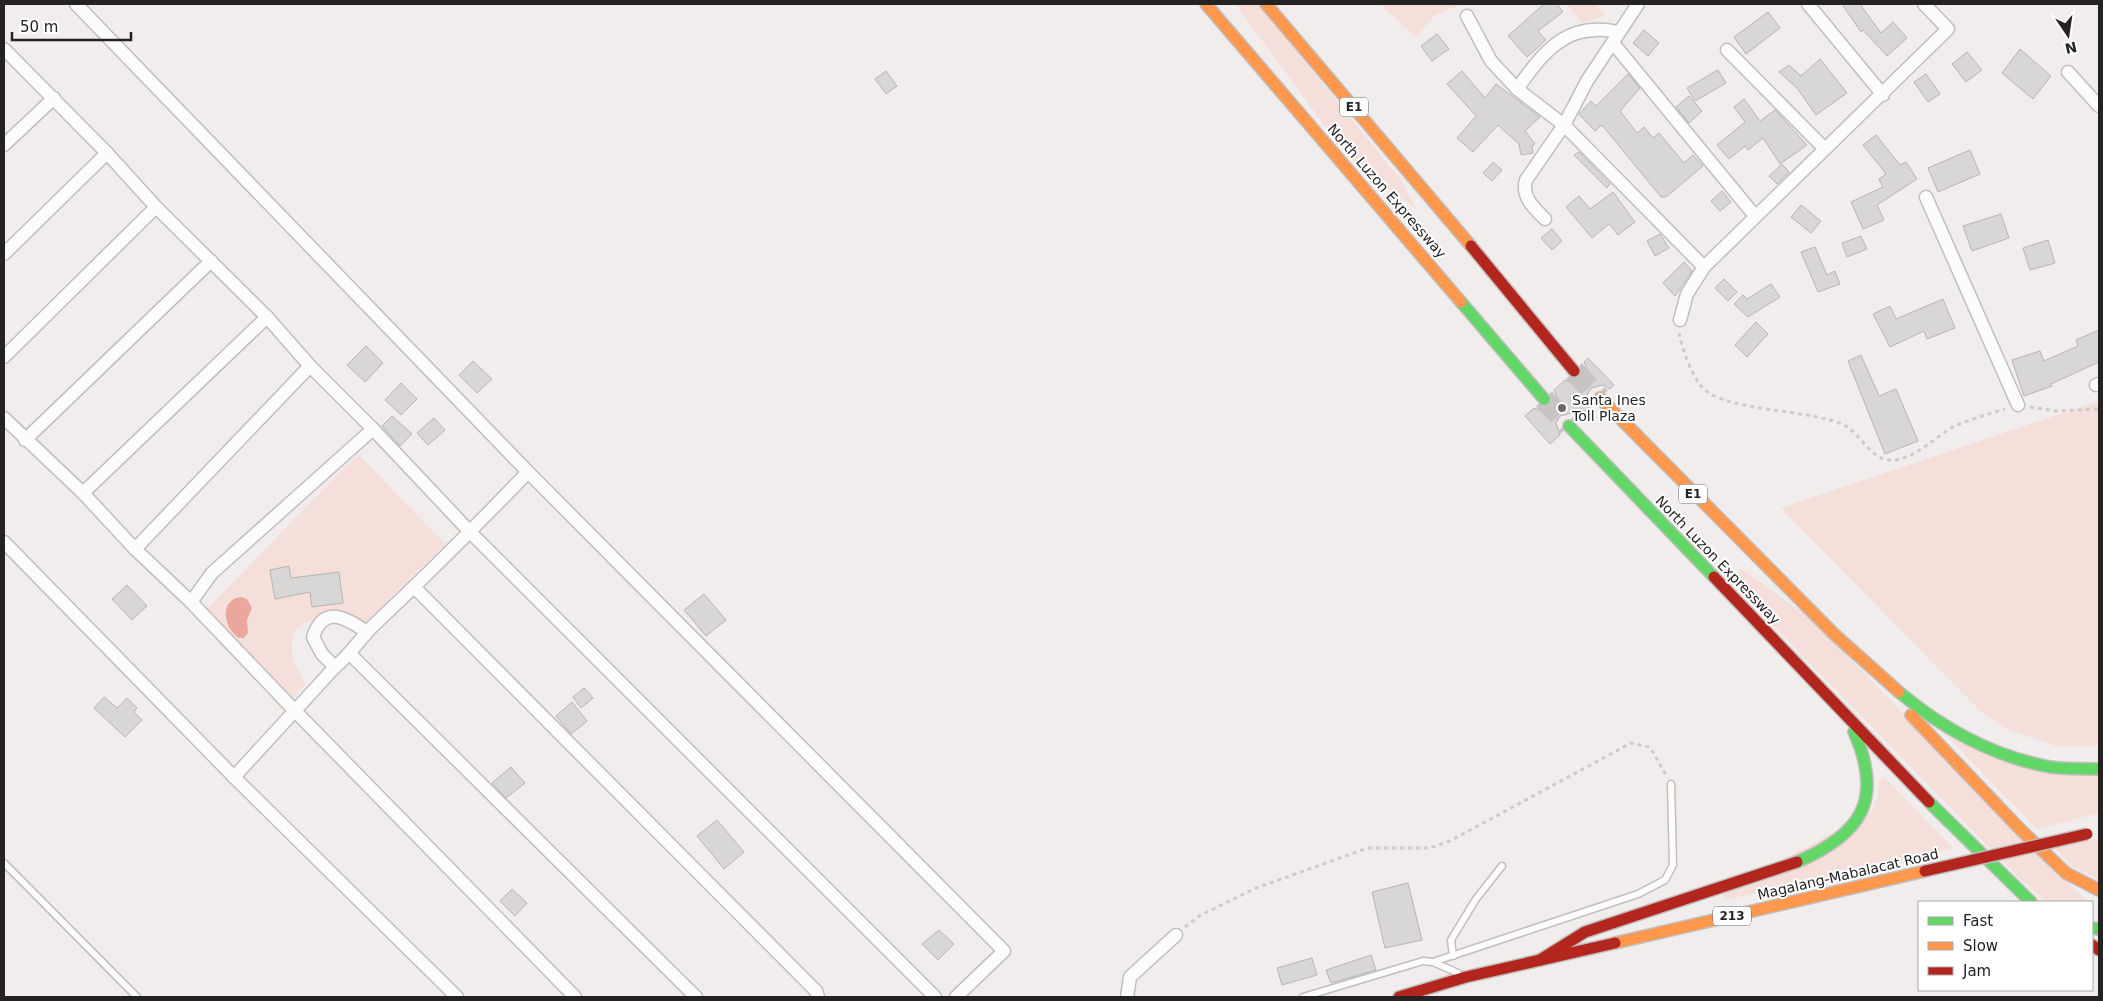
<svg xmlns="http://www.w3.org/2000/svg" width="2103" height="1001" viewBox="0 0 2103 1001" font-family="'DejaVu Sans',sans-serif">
  <rect width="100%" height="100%" fill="#f1edec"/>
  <g fill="#f5dfda">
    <polygon points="1235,4 1258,4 1401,180 1416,209 1364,171 1325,126"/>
    <polygon points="1380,4 1463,4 1435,15 1416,37"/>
    <polygon points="1567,4 1596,4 1605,16 1582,23"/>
    <polygon points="2099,401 2099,746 2056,746 2009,730 1981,712 1781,508"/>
    <path d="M358 454 445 544 360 628C349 625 333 618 322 619 280 621 289 660 306 684L281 709 206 618 207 609Z"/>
    <polygon points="1742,569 1814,621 1989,803 2088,902 2047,902 2019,878 1761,613 1737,574"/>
    <polygon points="1943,732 2099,773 2099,813 2037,829"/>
    <polygon points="1884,777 1953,848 1725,900 1722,890 1870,814 1878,796 1879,781"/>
    <polygon points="2099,838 2099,880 2073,867 2055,849"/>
  </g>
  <path fill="#eba79d" d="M241 597 247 599 252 608 247 620 248 633 244 638H239C224 629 218 600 241 597Z"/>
  <g fill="#d9d6d6" stroke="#b7b4b3">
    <polygon points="1544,4 1557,4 1563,12 1538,31 1546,40 1527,57 1508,36"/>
    <polygon points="1842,4 1860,4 1881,33 1893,22 1907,38 1887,56 1863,30 1861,32"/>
    <polygon points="1768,12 1780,28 1746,54 1734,37"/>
    <polygon points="1644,30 1659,43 1648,56 1633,43"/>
    <polygon points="1437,34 1449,49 1432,61 1421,46"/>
    <polygon points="2020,49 2051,76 2033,99 2002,73"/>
    <polygon points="1967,52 1982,70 1966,82 1952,64"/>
    <polygon points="1820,59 1847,93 1816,115 1797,88 1779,72 1789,65 1801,76"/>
    <polygon points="1718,70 1726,83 1695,101 1687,88"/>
    <polygon points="886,71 897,86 886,94 875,79"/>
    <polygon points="1462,71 1485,98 1496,84 1540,117 1525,131 1535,144 1532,146 1533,153 1521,155 1519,144 1498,125 1473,152 1457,138 1476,116 1447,84"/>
    <polygon points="1628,74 1640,88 1620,111 1637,133 1644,127 1653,138 1659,133 1684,163 1693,155 1703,166 1666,197 1661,197 1602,125 1595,131 1579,114 1591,101 1596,106"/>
    <polygon points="1926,74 1940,94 1928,102 1914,82"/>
    <polygon points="1689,96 1702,111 1689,123 1676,107"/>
    <polygon points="1744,99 1760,121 1775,110 1807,145 1780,164 1763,138 1748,150 1745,146 1729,159 1717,145 1745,122 1734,107"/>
    <polygon points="1876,135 1900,165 1906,162 1917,179 1877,205 1884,220 1863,229 1851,202 1883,187 1879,179 1886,174 1863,145"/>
    <polygon points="1970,150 1980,174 1938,192 1928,168"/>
    <polygon points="1579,152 1610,184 1607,188 1574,155"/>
    <polygon points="1493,162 1502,170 1492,181 1483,173"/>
    <polygon points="1782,164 1789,172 1777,184 1769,176"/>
    <polygon points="1722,191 1731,202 1720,211 1711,201"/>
    <polygon points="1613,192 1635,222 1618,235 1609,224 1592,238 1566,207 1579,196 1590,209"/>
    <polygon points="1801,205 1821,221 1811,233 1791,217"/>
    <polygon points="2001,214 2009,238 1972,251 1963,226"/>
    <polygon points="1552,229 1562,241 1552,250 1541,238"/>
    <polygon points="1660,234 1669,248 1655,256 1647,241"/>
    <polygon points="1861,236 1867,249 1847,257 1842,243"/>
    <polygon points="2048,240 2055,263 2030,270 2023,248"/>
    <polygon points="1815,247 1827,275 1835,271 1840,284 1818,292 1801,252"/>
    <polygon points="1684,262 1692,271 1675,296 1663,283"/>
    <polygon points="1724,279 1737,292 1728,301 1715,288"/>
    <polygon points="1771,284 1780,297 1748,317 1734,304 1743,295 1747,299"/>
    <polygon points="1943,299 1955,328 1927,339 1924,331 1890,347 1873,314 1890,306 1896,319"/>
    <polygon points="1756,322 1768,334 1747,357 1735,345"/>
    <polygon points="2099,330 2099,362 2051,384 2052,386 2024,396 2012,360 2040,351 2044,361 2078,346 2076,340"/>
    <polygon points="366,346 383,363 365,382 347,365"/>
    <polygon points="1861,355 1879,396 1896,389 1918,441 1885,454 1848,361"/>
    <polygon points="1588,358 1614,385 1610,389 1603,385 1591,388 1587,395 1590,407 1579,417 1572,413 1560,416 1556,423 1560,435 1550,444 1525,416 1534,408 1546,412 1553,409 1557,397 1554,390 1565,380 1576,384 1583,381 1587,369 1584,362"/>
    <polygon points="473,361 492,379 477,393 459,375"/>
    <polygon points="401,383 417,399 401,415 385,400"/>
    <polygon points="392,416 412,434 400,446 382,426"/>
    <polygon points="434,418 445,430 428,445 417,433"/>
    <polygon points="289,566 291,578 339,572 343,603 312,607 310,592 275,599 270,570"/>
    <polygon points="127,585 147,606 132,620 112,599"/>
    <polygon points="704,594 726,620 706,636 684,610"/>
    <polygon points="584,688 593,698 581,708 573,697"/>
    <polygon points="104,697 117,708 127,698 137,708 134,712 142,720 125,737 94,708"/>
    <polygon points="572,702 587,721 571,734 556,716"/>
    <polygon points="511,767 525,783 506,798 492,783"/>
    <polygon points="717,820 744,852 724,869 697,836"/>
    <polygon points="1408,883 1422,940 1385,948 1372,892"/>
    <polygon points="512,889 527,903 515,916 500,901"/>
    <polygon points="939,930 954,944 938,960 922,944"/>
    <polygon points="1371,955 1376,970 1331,983 1326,970"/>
    <polygon points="1312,958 1317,975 1282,985 1277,968"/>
  </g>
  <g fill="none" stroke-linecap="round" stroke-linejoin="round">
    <g stroke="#c8c4c4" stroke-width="22" stroke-dasharray="22 11" stroke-linecap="butt">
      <polyline points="1574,371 1600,398"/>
      <polyline points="1544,399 1569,426"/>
    </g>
    <defs>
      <g id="lane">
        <polyline points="4,863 137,997"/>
        <polyline points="1453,956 1451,940 1476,899 1502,866"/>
        <polyline points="1433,962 1638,894 1665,880 1673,865 1671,784"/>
        <polyline points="1303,997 1423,961 1433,962 1458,973"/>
      </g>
      <g id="street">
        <polyline points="76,4 528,472 1004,951 956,997"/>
        <polyline points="1808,4 1883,95"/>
        <path d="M1467 16 1491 61 1517 89C1544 51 1567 21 1618 32"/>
        <polyline points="1613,43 1755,216"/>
        <polyline points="4,49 107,153 156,207 267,317 310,366 373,429 470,532 935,997"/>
        <polyline points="1727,50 1824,148"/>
        <polyline points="2068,72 2099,106"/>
        <polyline points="1517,89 1564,125 1704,267"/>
        <polyline points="4,145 54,98"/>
        <polyline points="1926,197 2018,405"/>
        <path d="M1545 219C1534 208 1521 197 1526 180L1564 125 1587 81 1638 4"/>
        <polyline points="4,254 107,153"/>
        <polyline points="1680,320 1687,294 1704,267 1948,29 1924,4"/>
        <polyline points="4,357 156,207"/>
        <polyline points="2096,385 2099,384"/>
        <polyline points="4,418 83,493 135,549 191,602 296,712 575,997"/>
        <polyline points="25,440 211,261"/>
        <polyline points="83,493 267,317"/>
        <polyline points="4,542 234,777 457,997"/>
        <polyline points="135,549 310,366"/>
        <polyline points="414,587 816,991 818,997"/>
        <polyline points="191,602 212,573 373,429"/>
        <polyline points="350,654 696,997"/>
        <path d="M335 667 322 654 313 637C324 604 346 618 367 632"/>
        <path d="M234 777 335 667C351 654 361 637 376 623 428 574 479 523 528 472"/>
        <polyline points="1127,997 1130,977 1176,935"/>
      </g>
      <g id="fast">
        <polyline points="1461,302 1544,399"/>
        <polyline points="1569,426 1714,577"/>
        <path d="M1899 692C1942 728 1991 755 2045 766 2062 770 2082 768 2099 769"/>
        <polyline points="1929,802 2031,902"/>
        <path d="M1797 862C1862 834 1884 799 1854 732"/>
        <polyline points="2092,928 2099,929"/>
      </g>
      <g id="slow">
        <polyline points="1206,4 1461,302"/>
        <polyline points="1266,4 1471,246"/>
        <polyline points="1600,398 1834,634 1899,692"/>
        <polyline points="1911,715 2020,829 2066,873 2099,890"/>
        <polyline points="1615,943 1925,871"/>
      </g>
      <g id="jam">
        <polyline points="1471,246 1574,371"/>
        <polyline points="1714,577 1929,802"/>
        <polyline points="2092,945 2099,950"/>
        <polyline points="1540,960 1585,932 1797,862"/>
        <polyline points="1399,997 1466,977 1615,943"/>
      </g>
    </defs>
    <use href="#lane" stroke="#c1bebd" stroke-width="9"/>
    <use href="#street" stroke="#c1bebd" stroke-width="15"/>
    <use href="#fast" stroke="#c1bebd" stroke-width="14"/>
    <use href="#slow" stroke="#c1bebd" stroke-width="14"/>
    <use href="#jam" stroke="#c1bebd" stroke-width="14"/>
    <g stroke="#cdcccb" stroke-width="3" stroke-dasharray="4 4" stroke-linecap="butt">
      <path d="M1679 333C1682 348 1692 377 1703 388 1726 412 1811 409 1844 425 1860 433 1870 458 1888 460 1913 462 1934 437 1955 426 1971 419 1988 414 2005 409"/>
      <polyline points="2030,407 2056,411 2099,409"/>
      <polyline points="1185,927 1199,916 1256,888 1368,848 1430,848 1450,841 1631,743 1650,747 1667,777"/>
    </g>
    <use href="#lane" stroke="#fdfcfc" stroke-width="6"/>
    <use href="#street" stroke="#fdfcfc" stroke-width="12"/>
    <use href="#fast" stroke="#63d668" stroke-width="11"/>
    <use href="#slow" stroke="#ff974d" stroke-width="11"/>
    <use href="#jam" stroke="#b3261e" stroke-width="11"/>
    <defs>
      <polyline id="jam-bridge" points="1925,871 2087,834"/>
    </defs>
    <use href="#jam-bridge" stroke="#c1bebd" stroke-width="14" stroke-linecap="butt"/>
    <use href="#jam-bridge" stroke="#b3261e" stroke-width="11"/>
  </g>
  <circle fill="#6c6969" stroke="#fff" stroke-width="2" cx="1562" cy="408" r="5"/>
  <g text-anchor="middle" stroke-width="4" stroke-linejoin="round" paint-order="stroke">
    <g fill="#fff" stroke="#666464" stroke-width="1">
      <rect x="1340" y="97.5" width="28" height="19" rx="4"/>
      <rect x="1679" y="484.5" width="28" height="19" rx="4"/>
      <rect x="1713" y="906.5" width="38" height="19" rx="4"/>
    </g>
    <g font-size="12" font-weight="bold" fill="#252222">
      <text x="1354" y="111">E1</text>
      <text x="1693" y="498">E1</text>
      <text x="1732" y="920">213</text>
    </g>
    <g font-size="14" fill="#252222" stroke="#fff">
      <text transform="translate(1387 191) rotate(49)" y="5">North Luzon Expressway</text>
      <text transform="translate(1718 560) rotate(46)" y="5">North Luzon Expressway</text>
      <text transform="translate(1848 874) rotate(-13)" y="5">Magalang-Mabalacat Road</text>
    </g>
    <g font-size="14" fill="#252222" stroke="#fff" text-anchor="start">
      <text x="1572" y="405">Santa Ines<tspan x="1572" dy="16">Toll Plaza</tspan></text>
    </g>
  </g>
  <rect width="2103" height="1001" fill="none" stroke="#252222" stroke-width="10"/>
  <rect x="1918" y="901" width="175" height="90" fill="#ffffff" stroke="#a8a7a7"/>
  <rect x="1928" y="917" width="25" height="8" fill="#63d668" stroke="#a8a7a7"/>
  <text x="1963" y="926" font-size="15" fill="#252222">Fast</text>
  <rect x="1928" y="942" width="25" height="8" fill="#ff974d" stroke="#a8a7a7"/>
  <text x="1963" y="951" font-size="15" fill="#252222">Slow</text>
  <rect x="1928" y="967" width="25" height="8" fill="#b3261e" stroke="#a8a7a7"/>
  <text x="1963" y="976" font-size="15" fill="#252222">Jam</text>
  <g transform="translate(2068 35) rotate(167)" stroke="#ffffff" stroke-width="4" paint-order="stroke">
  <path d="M0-4L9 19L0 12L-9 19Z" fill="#252222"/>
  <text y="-8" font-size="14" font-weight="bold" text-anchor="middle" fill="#252222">N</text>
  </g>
  <path d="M12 32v8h119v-8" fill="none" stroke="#252222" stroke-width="2.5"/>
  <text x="20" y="32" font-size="15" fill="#252222" stroke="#ffffff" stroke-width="4" paint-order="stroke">50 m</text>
</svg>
